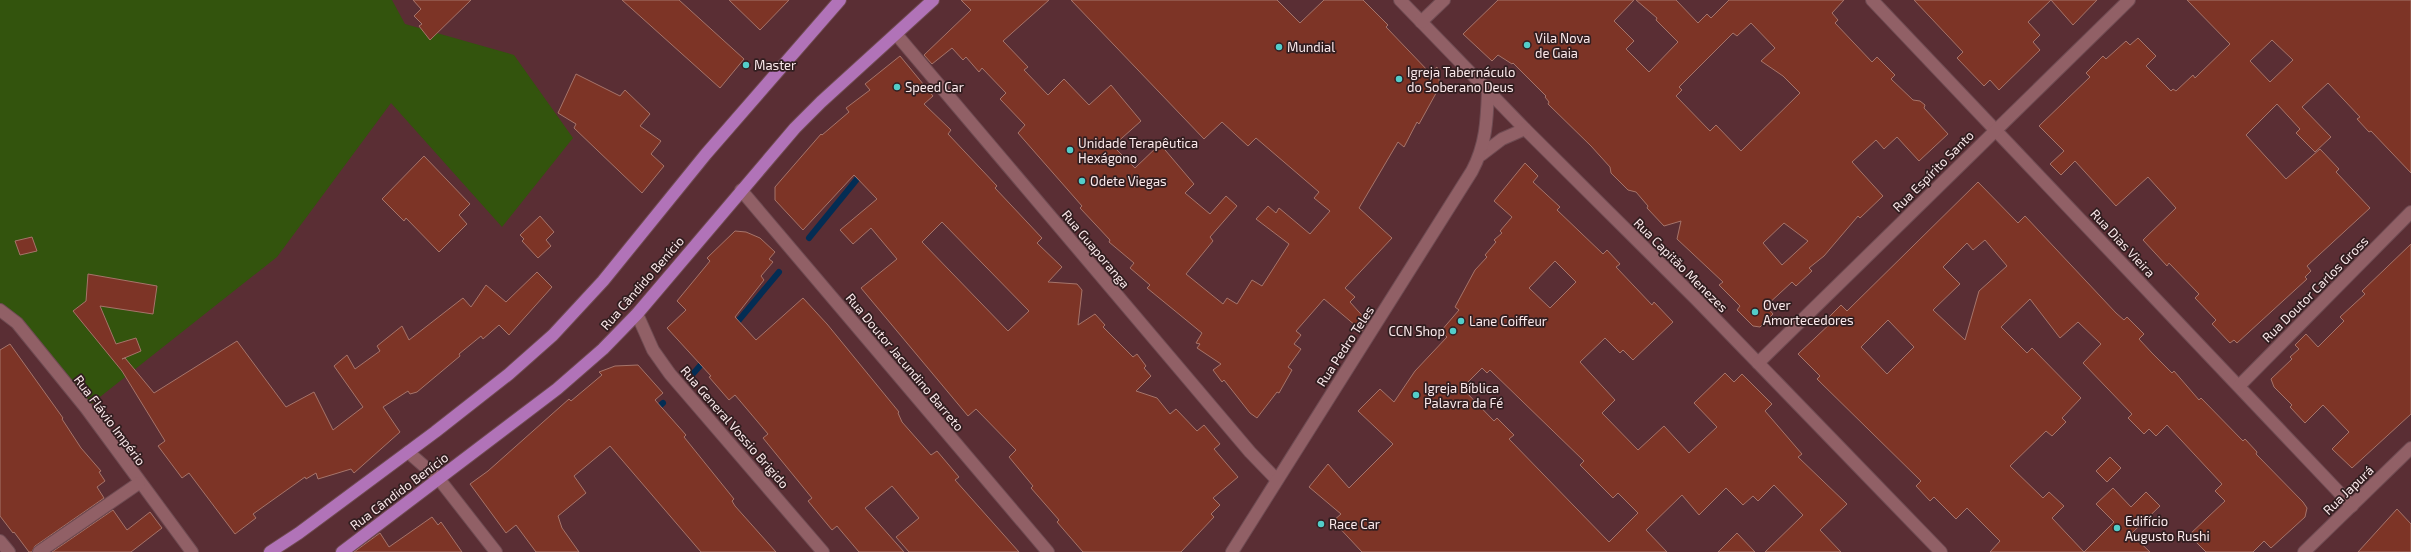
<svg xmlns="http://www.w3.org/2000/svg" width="2411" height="552" viewBox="0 0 2411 552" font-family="'Exo 2',sans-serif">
  <rect width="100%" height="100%" fill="#5a2e34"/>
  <polygon fill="#33540d" points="0,0 392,0 405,24 514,55 573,138 502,227 391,103 277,257 86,408 0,312"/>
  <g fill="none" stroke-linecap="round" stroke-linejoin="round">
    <g stroke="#032d54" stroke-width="6">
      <polyline points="809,238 862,173"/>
      <polyline points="734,326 779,272"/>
      <polyline points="691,376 706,359"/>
      <polyline points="655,410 663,403"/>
    </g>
  </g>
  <g fill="#7d3426" stroke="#a6746a" fill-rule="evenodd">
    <polygon points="413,0 471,0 430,40 419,26 422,24 414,16 421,9"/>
    <polygon points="622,0 679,0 744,59 720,88"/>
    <polygon points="729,0 789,0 760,30"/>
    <polygon points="961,0 1049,0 1003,41 1028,67 1024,70 1048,95 1064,79 1089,105 1111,85 1141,121 1113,146 1135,168 1160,144 1194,184 1185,193 1210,214 1226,196 1237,206 1210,237 1213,241 1186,274 1223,304 1227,298 1237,304 1252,280 1262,286 1289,244 1256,219 1268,206 1276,213 1279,208 1310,234 1330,211 1314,198 1319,192 1256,138 1248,146 1222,122 1204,139 1071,0 1277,0 1300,23 1324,0 1363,0 1388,25 1386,27 1430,73 1437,67 1440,86 1419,124 1417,122 1404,147 1398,142 1359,208 1392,238 1345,288 1355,297 1350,302 1368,322 1362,331 1324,299 1296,331 1301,335 1294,344 1301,349 1288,367 1292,370 1279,393 1277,392 1257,418 1250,413 1224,380 1222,382 1213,370 1221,364 1197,348 1200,344 1196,343 1202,333 1147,288 1150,285 1130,268 1134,263 1109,242 1110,240 1080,208 1082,206 1018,133 1025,125 1000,99 1006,93 982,68 979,72 966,57 963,60 952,48 932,64 924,55 971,10"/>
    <path d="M1498 0H1634L1614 21 1634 41 1626 49 1649 72 1678 42 1656 20 1657 18 1636 0H1676L1698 23 1707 14 1711 18 1729 0H1844L1832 13 1838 20 1835 23 1872 62 1877 57 1895 75 1891 79 1913 100 1920 101 1925 105 1924 108 1948 134 1919 161 1897 137 1884 149 1876 140 1852 162 1883 196 1860 218 1858 216 1824 256 1809 268 1812 271 1796 286 1792 282 1766 306 1773 314 1760 327 1753 326 1737 310 1740 306 1719 285 1723 282 1677 239 1681 221 1664 226 1647 208 1648 206 1636 192 1628 190 1611 173 1610 167 1591 146 1548 104 1549 102 1545 97 1546 96 1513 63 1512 64 1498 55 1492 61 1463 34ZM1751 23 1775 48 1761 61 1783 76 1800 93 1741 151 1716 125 1710 131 1676 96 1682 90 1679 87 1733 33 1737 36ZM1784 223 1808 241 1782 265 1763 243Z"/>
    <polygon points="1914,0 2097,0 2073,25 2051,0 2028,22 2040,35 2033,42 2040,50 1999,90 1990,80 1984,86 1957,58 1963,52"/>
    <path d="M2187 0H2411V173L2371 131 2369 132 2357 119 2360 117 2328 83 2302 107 2331 137 2315 152 2296 133 2300 129 2277 104 2246 135 2286 179 2320 149 2339 169 2336 172 2370 208 2307 266 2311 271 2305 277 2307 279 2237 343 2234 340 2230 343 2212 324 2216 320 2195 298 2199 294 2169 263 2167 266 2143 240 2176 208 2148 177 2116 206 2075 161 2061 175 2050 164 2064 151 2039 126 2090 77 2086 73 2103 56 2106 59 2126 41 2130 45 2138 38 2156 56 2146 66 2171 91 2173 89 2176 91 2193 75 2195 78 2230 44ZM2272 40 2293 60 2270 82 2250 61Z"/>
    <path d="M900 56 933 96 924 104 951 130 948 134 997 186 995 188 1042 238 1037 243 1062 267 1048 282 1077 284 1082 290 1078 325 1095 314 1105 325 1103 327 1133 357 1137 354 1146 366 1144 368 1151 376 1136 391 1157 398 1170 414 1176 409 1197 431 1204 425 1220 444 1214 449 1238 477 1213 498 1220 505 1211 514 1214 517 1181 552H1083L1057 522 1059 520 1031 488 1033 486 1009 457 1016 450 976 409 968 416 861 288 897 259 871 228 853 244 840 230 877 199 854 175 803 230 775 200V187L821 134 822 135 849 112 846 108 870 90 865 84ZM942 222 1029 311 1008 331 922 242Z"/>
    <polygon points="576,74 620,96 625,90 650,114 640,126 661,141 651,154 664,166 642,193 574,128 576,124 558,113"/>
    <polygon points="424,156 470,204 459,215 467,224 439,252 406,218 404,221 382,199"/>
    <path d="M1525 163 1538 176 1533 182 1560 207 1557 210 1603 254 1607 250 1620 264 1616 267 1652 305 1654 302 1673 322 1633 360 1623 350 1620 353 1605 338 1580 362 1615 400 1602 413 1638 450 1664 426 1689 453 1717 427 1694 403 1725 373 1734 382 1742 374 1772 404 1765 411 1802 454 1798 457 1847 504 1820 530 1841 552H1765L1803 515 1774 485 1758 501 1753 496 1743 505 1726 488 1699 515 1682 495 1646 530 1667 552H1362L1333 521 1341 514 1309 487 1328 464 1349 488 1393 444 1358 411 1380 389 1394 402 1415 371 1447 337 1441 331 1459 310 1455 307 1475 270 1487 257 1485 255 1496 242 1494 240 1502 233 1500 231 1512 217 1494 201ZM1555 261 1576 282 1550 308 1529 288ZM1482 368 1487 373 1490 370 1584 461 1580 465 1613 498 1618 493 1638 513 1609 542 1509 439 1514 435 1497 418 1494 421 1462 388Z"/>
    <path d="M1978 182 2018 223 2025 216 2116 313 2124 320 2127 317 2144 334 2139 339 2152 353 2172 373 2174 371 2199 400 2201 398 2243 441 2245 439 2257 452 2256 454 2303 502 2307 508 2305 517 2271 548 2264 541 2253 552H2206L2189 535 2225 501 2215 491 2222 484 2167 425 2156 436 2149 429 2144 434 2128 418 2132 414 2083 363 2101 344 2078 322 2060 338 2030 299 2001 327 2027 353 2032 348 2081 398 2062 418 2066 422 2052 436 2046 431 2010 466 2043 498 2049 492 2064 506 2052 518 2084 552 2114 522 2096 504 2113 488 2131 507 2146 492 2160 506 2131 534 2150 552H1990L2000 541 1967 508 1956 519 1934 497 1930 501 1916 486 1921 481 1817 379 1820 376 1798 354 1833 321 1829 317 1841 305 1847 311ZM1985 240 2007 266 1979 291 1965 340 1933 310 1960 284 1943 267 1967 243 1973 250ZM1888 320 1914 347 1887 374 1861 347Z"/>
    <polygon points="540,216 554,232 546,240 551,246 538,258 522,241 524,239 520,235"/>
    <polygon points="735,231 746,232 760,238 775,252 769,259 773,262 761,276 764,280 735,317 756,340 803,298 827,324 899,412 898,413 902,422 931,455 937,451 959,477 955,480 1019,552 909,552 896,537 919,518 892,486 865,508 904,552 859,552 837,526 832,530 808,501 812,498 763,438 768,434 735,395 729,400 709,377 711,376 667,328 686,310 677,301 710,261 707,258"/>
    <polygon points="32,237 37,251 20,255 15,241"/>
    <polygon points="2411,244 2411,414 2352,468 2332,449 2349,432 2323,405 2305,423 2290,407 2292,405 2274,387 2271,379 2292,359 2290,357 2299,349 2295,345 2306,334 2318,347 2344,321 2340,317 2365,294 2362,291"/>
    <polygon points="537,272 552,287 509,335 499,325 483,339 481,336 459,354 460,356 417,392 410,394 408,391 383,407 400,432 354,473 351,469 318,479 316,473 306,479 305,477 253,514 256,518 235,534 189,473 182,478 158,446 165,441 122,371 73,311 86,301 88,274 157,286 153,314 100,306 116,344 136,338 141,351 122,359 125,358 154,393 237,341 286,407 314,392 333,430 363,407 334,366 347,355 355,369 380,351 377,346 402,326 409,340 463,298 471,307 486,285 506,302"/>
    <polygon points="10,344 63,418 62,419 81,448 101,471 99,472 105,481 97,487 104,498 35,546 32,552 29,552 14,532 13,533 0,516 0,350"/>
    <polygon points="638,365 663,393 655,400 686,435 684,437 734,499 732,501 735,506 776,552 701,552 610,446 574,476 586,493 558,516 562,528 579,552 536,552 516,525 506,533 470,484 488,471 569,399 571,401 602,375 599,372 615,366"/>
    <polygon points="2110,457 2121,468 2107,482 2096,471"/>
    <polygon points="2397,509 2411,524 2411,552 2358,552"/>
    <polygon points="113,510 127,530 150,512 162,528 131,552 52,552"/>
    <polygon points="432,517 438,525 441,522 462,552 354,552 380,533 389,547"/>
    <polygon points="1737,533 1755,552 1718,552"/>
  </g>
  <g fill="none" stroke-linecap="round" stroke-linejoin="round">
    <defs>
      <g id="minor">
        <polyline points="1400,0 1525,129 1696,299 1941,552"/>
        <polyline points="1872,0 2352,506"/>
        <polyline points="1421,22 1444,0"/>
        <polyline points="896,34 1250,452 1277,480"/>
        <polyline points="1481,155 1502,139 1525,129"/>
        <polyline points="741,190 1048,552"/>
        <polyline points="0,310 17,323 86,408 192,552"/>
        <polyline points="637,314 653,350 670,374 823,552"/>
        <polyline points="1758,363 2129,0"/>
        <polyline points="2239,386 2411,212"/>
        <polyline points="408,452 439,479 496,552"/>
        <polyline points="0,541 9,552"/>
        <polyline points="39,552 139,483"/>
        <path d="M1232 552 1472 171C1486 145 1487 120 1488 91"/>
        <polyline points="2304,552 2411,448"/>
      </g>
      <g id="major">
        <polyline points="270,552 299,533 435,432 509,374 553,335 603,281 706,154 840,0"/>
        <polyline points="342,552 557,389 603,349 637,314 795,128 821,102 933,0"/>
      </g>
    </defs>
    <use href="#minor" stroke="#6f4b52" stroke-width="14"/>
    <use href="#major" stroke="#6f4b52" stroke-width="14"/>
    <use href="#minor" stroke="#916066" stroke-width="12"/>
    <use href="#major" stroke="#b173b8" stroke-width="12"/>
  </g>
  <g fill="#53cdc9" stroke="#321e20" stroke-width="1.5">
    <circle cx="1527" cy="45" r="4"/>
    <circle cx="1279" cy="47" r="4"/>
    <circle cx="746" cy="65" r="4"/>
    <circle cx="1399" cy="79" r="4"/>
    <circle cx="897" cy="87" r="4"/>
    <circle cx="1070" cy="150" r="4"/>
    <circle cx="1082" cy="181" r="4"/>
    <circle cx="1755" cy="312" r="4"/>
    <circle cx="1461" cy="321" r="4"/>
    <circle cx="1453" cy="331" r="4"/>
    <circle cx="1416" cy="395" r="4"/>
    <circle cx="1321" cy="524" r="4"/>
    <circle cx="2117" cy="528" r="4"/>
  </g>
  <g text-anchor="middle" stroke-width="3.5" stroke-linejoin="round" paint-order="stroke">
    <g font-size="13" fill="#fbe9eb" stroke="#321e20" text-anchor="start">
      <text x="1535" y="43">Vila Nova<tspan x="1535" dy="15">de Gaia</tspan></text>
      <text x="1287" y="52">Mundial</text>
      <text x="754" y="70">Master</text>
      <text x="1407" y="77">Igreja Tabernáculo<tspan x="1407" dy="15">do Soberano Deus</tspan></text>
      <text x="905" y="92">Speed Car</text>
      <text x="1078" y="148">Unidade Terapêutica<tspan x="1078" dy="15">Hexágono</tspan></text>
      <text x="1090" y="186">Odete Viegas</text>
      <text x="1763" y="310">Over<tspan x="1763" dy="15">Amortecedores</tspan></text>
      <text x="1469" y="326">Lane Coiffeur</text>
      <text x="1445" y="336" text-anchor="end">CCN Shop</text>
      <text x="1424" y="393">Igreja Bíblica<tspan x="1424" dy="15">Palavra da Fé</tspan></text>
      <text x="2125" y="526">Edifício<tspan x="2125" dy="15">Augusto Rushi</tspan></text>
      <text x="1329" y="529">Race Car</text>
    </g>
    <g font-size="13" fill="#fbe9eb" stroke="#321e20">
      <text transform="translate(1933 171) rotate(-45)" y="5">Rua Espírito Santo</text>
      <text transform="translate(2123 243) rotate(47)" y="5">Rua Dias Vieira</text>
      <text transform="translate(1096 249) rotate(50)" y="5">Rua Guaporanga</text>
      <text transform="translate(1681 265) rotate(45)" y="5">Rua Capitão Menezes</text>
      <text transform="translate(642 283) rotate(-49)" y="5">Rua Cândido Benício</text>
      <text transform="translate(2315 289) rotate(-45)" y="5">Rua Doutor Carlos Gross</text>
      <text transform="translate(1345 346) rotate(-57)" y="5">Rua Pedro Teles</text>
      <text transform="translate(905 362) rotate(50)" y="5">Rua Doutor Jacundino Barreto</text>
      <text transform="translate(110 420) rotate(53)" y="5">Rua Flávio Império</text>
      <text transform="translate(735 427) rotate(49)" y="5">Rua General Vossio Brigido</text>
      <text transform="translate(2348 490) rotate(-44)" y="5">Rua Japurá</text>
      <text transform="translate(399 491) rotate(-37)" y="5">Rua Cândido Benício</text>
    </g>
  </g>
</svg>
